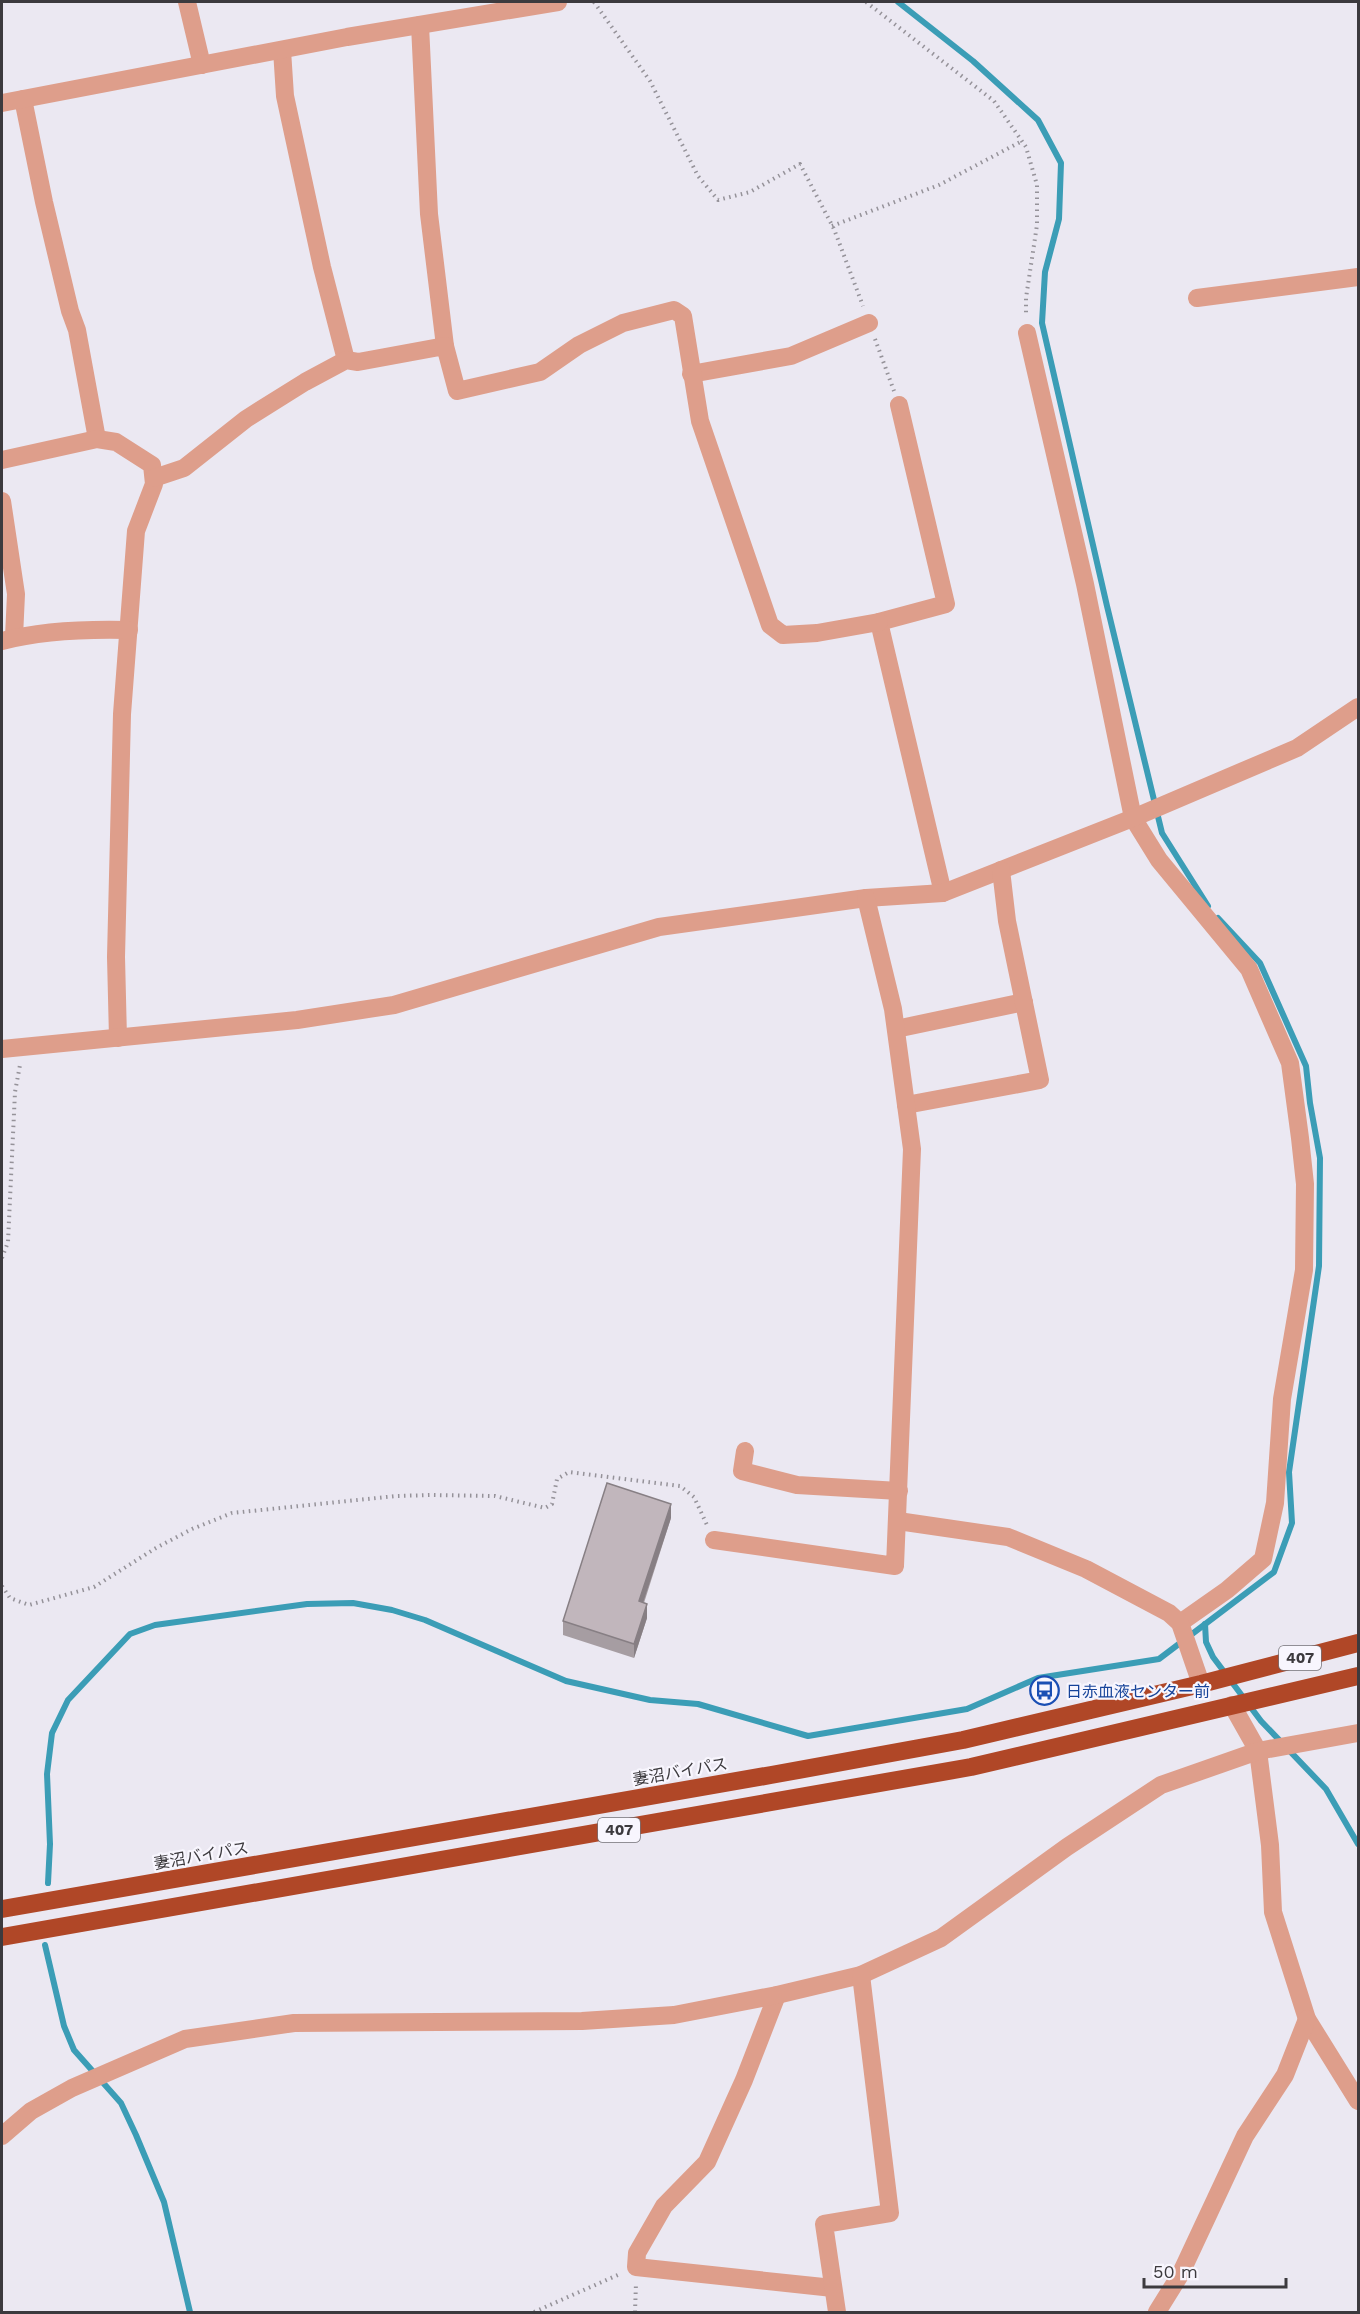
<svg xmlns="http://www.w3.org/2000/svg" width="1360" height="2314" viewBox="0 0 1360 2314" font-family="'Work Sans','Noto Sans JP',sans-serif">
  <rect width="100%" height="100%" fill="#ebe8f2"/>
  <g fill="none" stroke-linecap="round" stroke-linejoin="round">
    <g stroke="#3b9db6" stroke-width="6">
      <polyline points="898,2 973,61 1038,120 1061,163 1059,219 1045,272 1042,323 1107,606 1162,833 1208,906"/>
      <polyline points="1205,1624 1206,1642 1213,1657 1261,1721 1326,1789 1358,1844"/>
      <polyline points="48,1883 50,1844 47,1774 52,1733 68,1700 130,1634 155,1625 307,1604 353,1603 392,1610 425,1620 566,1681 650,1700 698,1704 808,1736 967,1709 1038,1678 1159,1659 1274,1572 1292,1523 1289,1472 1319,1266 1320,1158 1310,1103 1306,1066 1260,963 1218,918"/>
      <polyline points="45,1945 64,2026 74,2050 121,2103 136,2135 164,2202 190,2312"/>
    </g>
    <g stroke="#959299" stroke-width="4" stroke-dasharray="1.5 4.5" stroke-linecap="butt">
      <polyline points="594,2 650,81 698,176 718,200 750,192 800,164 834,229 863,306"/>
      <polyline points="866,2 994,101 1026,147 1037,185 1037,225 1026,298 1026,316"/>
      <polyline points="832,226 939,185 1022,141"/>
      <polyline points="875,339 894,391"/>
      <polyline points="2,1258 8,1242 15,1092 20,1065"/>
      <polyline points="2,1586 10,1598 29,1605 94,1587 156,1548 192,1529 232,1513 396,1496 432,1495 495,1496 545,1508 552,1504 557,1479 569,1472 680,1486 694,1497 707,1525"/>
      <polyline points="534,2312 620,2274"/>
      <polyline points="635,2312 636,2283"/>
    </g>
    <g stroke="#de9e8b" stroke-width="18">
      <polyline points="187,2 202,65"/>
      <polyline points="420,25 429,214 445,346"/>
      <polyline points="282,50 285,96 322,267 346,360"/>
      <polyline points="23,99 44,202 70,311 77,330 97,439"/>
      <polyline points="2,103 347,37 558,2"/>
      <polyline points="1197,298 1358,277"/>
      <polyline points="1027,333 1085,584 1133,818 1159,860 1249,969 1290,1063 1300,1138 1305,1184 1304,1270 1282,1399 1275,1503 1263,1559 1227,1590 1180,1623"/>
      <polyline points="691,374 791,356 869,323"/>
      <polyline points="899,405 946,604 879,622 943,893"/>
      <polyline points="2,460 97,439 116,442 152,465 154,484 136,531 122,714 116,957 118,1038"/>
      <polyline points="154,478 184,468 246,419 305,382 346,360 358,362 445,346 457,391 540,372 579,345 623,323 674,310 683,316 700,421 770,625 783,635 817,633 879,622"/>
      <polyline points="2,501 16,594 14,637"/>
      <path d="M2 641C40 631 89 629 129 630"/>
      <polyline points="896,1029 1024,1002"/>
      <polyline points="2,1049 297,1020 394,1005 659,927 866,898 943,893 1133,818 1297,748 1358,707"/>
      <polyline points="906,1105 1040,1080 1007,921 1001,870"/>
      <polyline points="745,1451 742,1471 797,1485 899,1491"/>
      <polyline points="898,1521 1008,1537 1086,1569 1169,1613 1180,1623 1201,1684"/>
      <polyline points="714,1540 895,1566 912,1149 893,1009 866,898"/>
      <polyline points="1232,1705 1258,1751 1270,1845 1273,1912 1307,2019 1358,2101"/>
      <polyline points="777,1995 744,2080 707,2162 664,2206 637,2253 636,2267 833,2288"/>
      <polyline points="2,2136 31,2111 72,2088 185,2039 294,2023 582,2021 674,2015 777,1995 861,1975 941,1938 1067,1847 1161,1785 1258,1751 1358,1733"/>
      <polyline points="837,2312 824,2224 890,2213 861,1975"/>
      <polyline points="1157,2312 1180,2275 1245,2136 1285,2075 1307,2019"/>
    </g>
    <g stroke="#b04727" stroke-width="18">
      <polyline points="2,1909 771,1775 963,1740 1201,1684 1358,1643"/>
      <polyline points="2,1937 971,1767 1358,1676"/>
    </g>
  </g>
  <polygon fill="#a69da2" points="671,1518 644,1603 647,1618 634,1658 563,1635 563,1621"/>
  <g fill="#877f84">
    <polygon points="671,1504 671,1518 639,1615 639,1601"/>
    <polygon points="647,1604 647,1618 634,1658 634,1644"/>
  </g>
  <polygon fill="#c1b6bc" stroke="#877f84" stroke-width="1.5" points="607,1483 671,1504 639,1601 647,1604 634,1644 563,1621"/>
  <defs>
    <symbol id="bus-ring" viewBox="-11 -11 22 22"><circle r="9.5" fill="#f8f6fe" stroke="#1a4fb4" stroke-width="1.5"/><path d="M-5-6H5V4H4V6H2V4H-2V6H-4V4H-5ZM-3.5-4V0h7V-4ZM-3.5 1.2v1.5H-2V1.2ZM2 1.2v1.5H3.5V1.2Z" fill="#1a4fb4"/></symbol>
  </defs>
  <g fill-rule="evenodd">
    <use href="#bus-ring" x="1028" y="1674" width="33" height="33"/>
  </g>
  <g text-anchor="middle" stroke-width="4.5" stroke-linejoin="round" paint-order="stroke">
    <g fill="#f8f6fe" stroke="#747278" stroke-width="1.5">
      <rect x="1279" y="1646" width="42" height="24" rx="4.5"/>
      <rect x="598" y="1818" width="42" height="24" rx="4.5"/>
    </g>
    <g font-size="15" font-weight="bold" fill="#3c3a3e">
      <text x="1300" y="1663">407</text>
      <text x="619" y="1835">407</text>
    </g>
    <g font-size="16" fill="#164399" stroke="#f8f6fe" text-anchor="start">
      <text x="1066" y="1697">日赤血液センター前</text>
    </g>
    <g font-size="16" fill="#3c3a3e" stroke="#f8f6fe">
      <text transform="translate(680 1771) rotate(-10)" y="6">妻沼バイパス</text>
      <text transform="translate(201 1855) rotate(-10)" y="6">妻沼バイパス</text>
    </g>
  </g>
  <rect width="1360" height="2314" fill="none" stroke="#3c3a3e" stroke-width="6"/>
  <path d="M1144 2278v9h142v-9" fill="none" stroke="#3c3a3e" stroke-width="3"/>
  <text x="1153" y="2278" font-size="18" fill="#3c3a3e" stroke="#f8f6fe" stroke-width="4.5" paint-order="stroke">50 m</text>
</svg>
